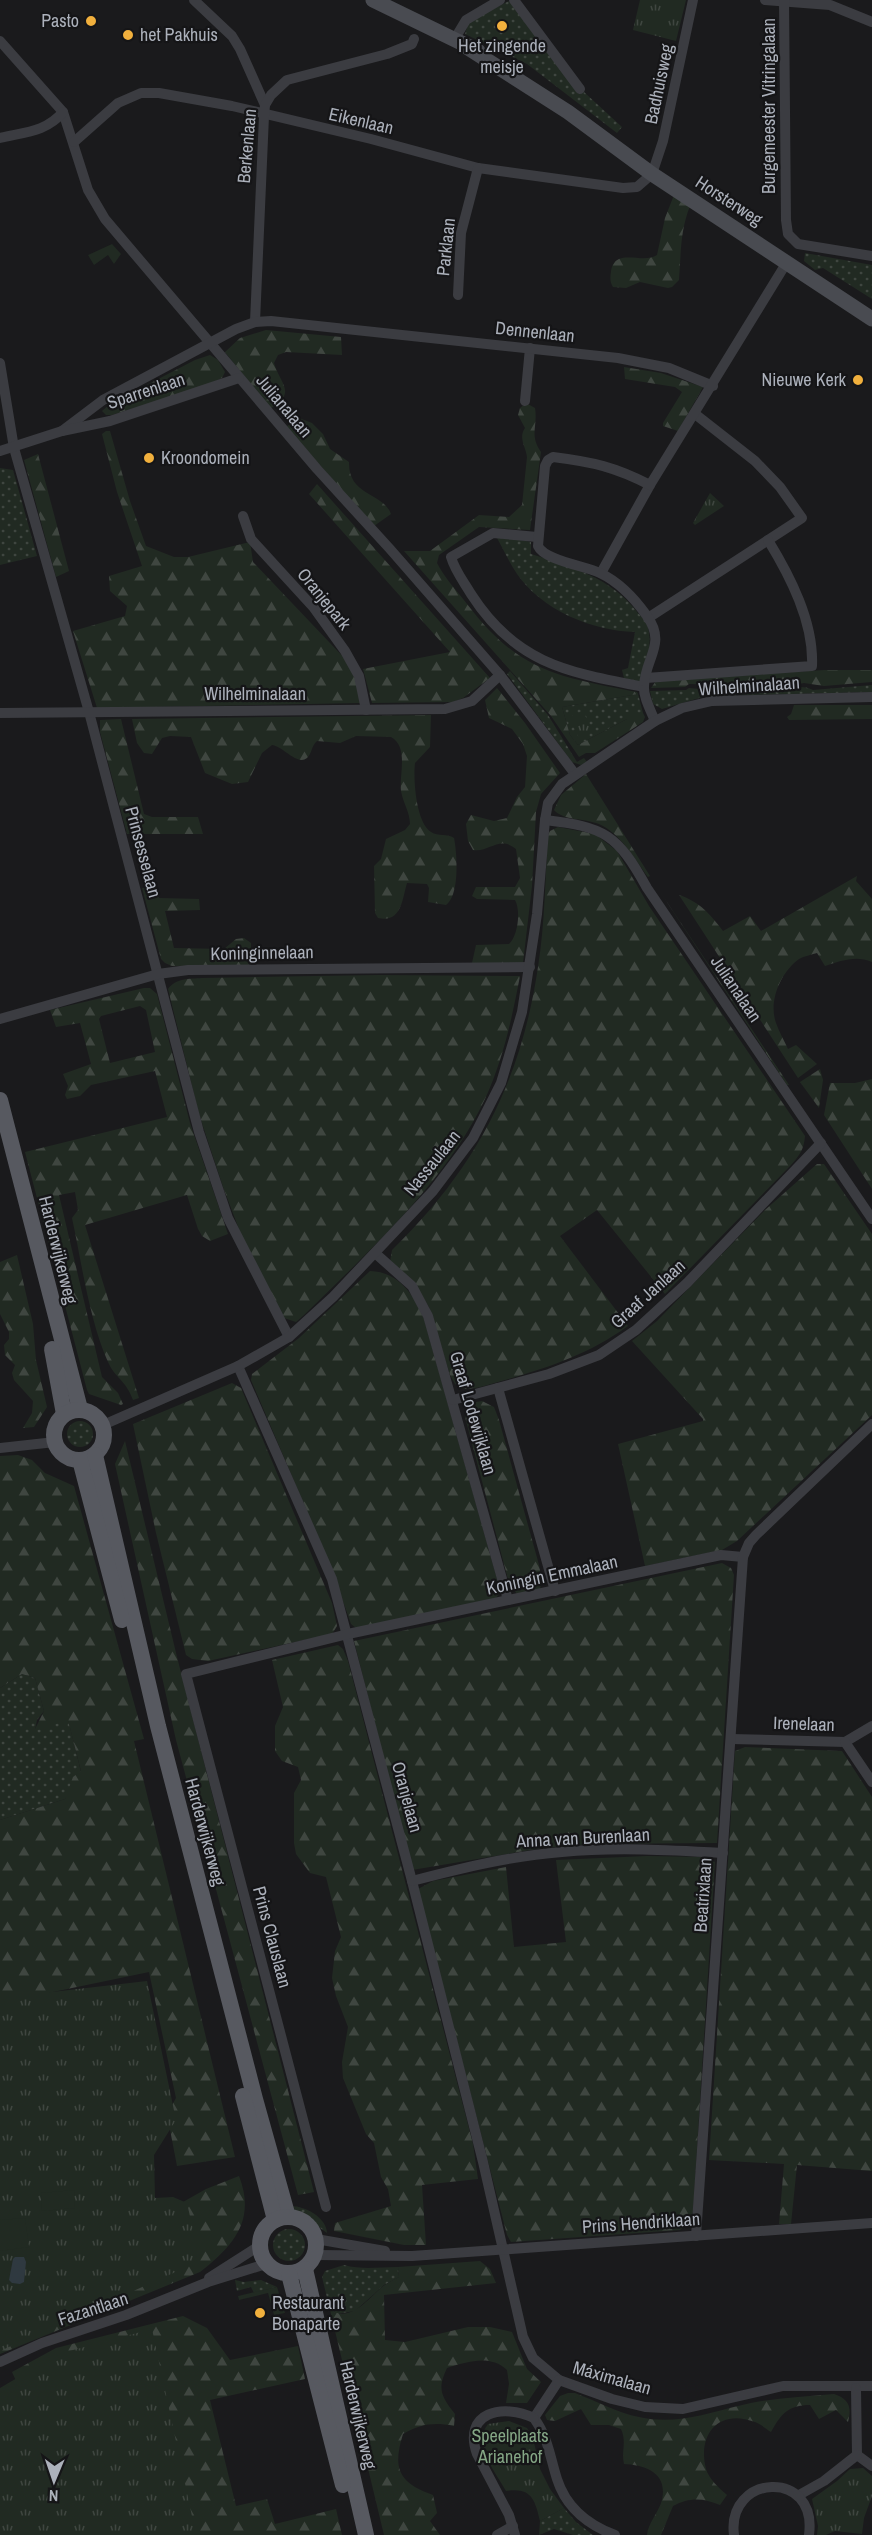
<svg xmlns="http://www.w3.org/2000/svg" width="872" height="2535" viewBox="0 0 872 2535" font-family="'Archivo Narrow',sans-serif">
  <defs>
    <pattern id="grass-dots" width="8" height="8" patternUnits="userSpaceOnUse" patternTransform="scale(1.5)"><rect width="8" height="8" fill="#212a22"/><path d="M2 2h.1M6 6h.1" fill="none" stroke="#3f4640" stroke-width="1.8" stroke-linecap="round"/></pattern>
    <pattern id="forest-firs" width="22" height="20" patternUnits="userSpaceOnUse" patternTransform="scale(1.5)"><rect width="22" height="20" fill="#212a22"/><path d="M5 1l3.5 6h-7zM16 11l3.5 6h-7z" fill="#3f4640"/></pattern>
    <pattern id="park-tufts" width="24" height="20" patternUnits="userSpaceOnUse" patternTransform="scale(1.5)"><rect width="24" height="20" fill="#212a22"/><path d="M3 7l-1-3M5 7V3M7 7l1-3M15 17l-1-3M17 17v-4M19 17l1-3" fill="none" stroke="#3f4640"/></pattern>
  </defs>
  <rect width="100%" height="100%" fill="#1a1a1c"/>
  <g fill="url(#grass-dots)">
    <polygon points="509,1 579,94 584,92 622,127 617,133 527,64 465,34 469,21"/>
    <polygon points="805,253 872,265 872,299 823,268 815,270 804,261"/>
    <polygon points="0,468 13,470 37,556 0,565"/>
    <path d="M496 536 531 542V554C570 566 612 578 638 613 642 617 647 622 648 628 653 646 645 665 641 682L624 678 622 670 628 668 635 632C592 631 542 610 517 574 509 562 503 549 496 536Z"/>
    <polygon points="510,671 548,715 577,762 584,758 587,762 581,765 572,762 507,674"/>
    <path d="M872 685V692L706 696 662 709 653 704 650 691 686 690 689 688C721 691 753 688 785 688 796 688 802 685 813 690Z"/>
    <polygon points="638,694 643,713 627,713 627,719 578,745 570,735 562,707"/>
    <circle cx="80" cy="1434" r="13"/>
    <path d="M22 1674 35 1678 44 1711 37 1720 35 1730 68 1719 81 1772C68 1778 73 1790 65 1799L0 1820V1688Z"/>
    <path d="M290 2206C305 2206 326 2217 327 2233Z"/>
    <circle cx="289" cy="2245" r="16"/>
    <path d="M344 2265C362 2270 379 2267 398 2267L399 2277 384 2285 355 2311 336 2314 330 2310 322 2277 325 2271Z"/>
    <polygon points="235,2280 244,2282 261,2280 277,2287 254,2293 251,2287 237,2291"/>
    <polygon points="564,2508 576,2522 593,2535 573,2535 554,2529 539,2535 540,2521"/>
  </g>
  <g fill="url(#forest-firs)" fill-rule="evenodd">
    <path d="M674 195 690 206C680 231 681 254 679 280L672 287 668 288 640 282 626 288 613 287C610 282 610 278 611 272 614 246 643 265 657 255L665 218Z"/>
    <path d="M266 330 341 337 342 355 286 352 278 355 274 363C281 386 297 392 270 409L225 352 240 338Z"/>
    <polygon points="210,355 218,360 225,372 222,378 210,384 112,415 106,415 102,411 110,404 195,360"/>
    <polygon points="624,367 661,373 703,387 678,431 663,426 663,423 682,392 675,387 625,379"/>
    <path d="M526 403 535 408C538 427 529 435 541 452L530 530 479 527 439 555 437 563C444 577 457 591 467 604 518 671 557 677 637 692L638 694 562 707 570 735 578 745 627 719 626 712 643 713 645 717 643 722 595 753H586L579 757 551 716 404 551H430L479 515 509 517 522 505 527 457C526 447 518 438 525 428L518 415 520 408Z"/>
    <path d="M299 418 312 423 323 434 330 449 349 462C348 496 383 492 391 514L374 526 286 427Z"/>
    <polygon points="106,431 110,431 130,501 146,546 174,557 188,557 250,542 253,562 348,662 354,672 360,703 97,708 73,631 125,616 127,606 110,591 109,576 142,566 117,492 102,434"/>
    <polygon points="38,454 69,571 56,577 24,460"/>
    <polygon points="317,484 490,678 463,698 453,702 372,703 363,669 450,652 309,494"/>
    <polygon points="824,670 872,670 872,682 824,686 804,683 786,686 689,684 685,687 651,688 656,681"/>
    <path d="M497 688 525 723 560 773 541 794 536 812 532 886 523 963H472L476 945 509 944C518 936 521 910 515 900L477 899 472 896 476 887H515L520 878 516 849C499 835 489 853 473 850L468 841 466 824 471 815 494 821 507 818 517 797 525 787 527 756 523 744 512 729 489 718 485 700Z"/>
    <polygon points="794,705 872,705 872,719 789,720 787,717 791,714"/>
    <path d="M431 715 430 747 415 763C413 779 416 823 431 832 438 837 447 833 454 838 457 853 460 895 446 905L428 902 429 888 427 884 407 883C402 899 402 923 378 918L375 913 374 866 381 859 386 839 405 830 410 824C410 812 403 803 401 791 399 774 409 747 391 737L356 736 340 743 317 741C311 746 312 754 307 758 297 766 283 746 272 745L262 753 248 782 232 784 205 773 191 737 170 736 162 738 152 754 144 753 137 743 132 719Z"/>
    <polygon points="121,719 144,814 152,817 198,817 203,834 127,834 100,732 100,720"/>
    <path d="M586 774 650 876 648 877C634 858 621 834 599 824 584 818 564 821 554 810L561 795Z"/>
    <path d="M558 827 595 834 617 851 649 906 805 1136C804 1149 800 1155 791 1165L665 1294 597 1210 560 1236 628 1326C589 1354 550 1367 505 1380 491 1384 477 1389 464 1389L455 1384 450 1375 429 1307 420 1292 390 1262 392 1250C475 1169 521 1083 538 967 545 924 545 879 548 835L550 831Z"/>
    <path d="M857 876 856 881 872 899V962C856 955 840 961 825 966L817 953C811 955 804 956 799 959 781 972 768 1001 776 1023 779 1032 784 1040 788 1049L796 1045 817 1064 798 1078 679 895C700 902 710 914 723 931L750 916 761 931Z"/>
    <polygon points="142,888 156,888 159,898 199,899 200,910 165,911 174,948 224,949 236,939 244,938 251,943 251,965 172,966 165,963 161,959"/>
    <polygon points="659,890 789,1085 787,1085"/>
    <path d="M379 975 520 976C512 1018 503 1060 485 1099 445 1183 370 1250 304 1315L296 1322 284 1318 242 1237 223 1187 199 1114 168 989C176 978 189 979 202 978Z"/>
    <path d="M144 988H150L157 994 190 1123 228 1234 210 1241 202 1236 198 1229 187 1195 85 1225 139 1398 133 1400C126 1380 115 1378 108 1362 89 1319 82 1264 72 1218L78 1210 75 1192 59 1195 102 1377 118 1393 123 1404 121 1405 89 1394 87 1390 25 1152 167 1117 155 1071 91 1085 80 1096 67 1099 65 1095 68 1086 63 1074 91 1064 80 1023 56 1027 50 1010ZM140 1006 146 1010 155 1052 110 1063 99 1019 101 1016Z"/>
    <polygon points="820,1069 823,1080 819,1108 800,1082"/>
    <polygon points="872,1079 872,1189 824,1115 830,1083 855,1083"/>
    <polygon points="817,1164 824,1164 872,1234 872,1415 737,1541 722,1550 645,1566 618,1444 703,1421 703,1419 632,1341 657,1321 765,1210"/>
    <polygon points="17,1255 33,1324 36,1360 47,1407 34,1427 23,1428 32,1413 33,1401 14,1380 12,1373 15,1365 5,1355 4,1345 9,1339 9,1332 0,1314 0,1262"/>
    <path d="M370 1271C399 1272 414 1295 424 1319L499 1586V1594L495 1599 356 1628 351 1624 332 1570 251 1380 252 1374 299 1338Z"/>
    <polygon points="232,1383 241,1388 332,1603 337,1626 332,1634 208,1661 192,1659 186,1655 156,1533 133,1424"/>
    <polygon points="482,1401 494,1407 499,1420 539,1565 542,1581 540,1589 517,1594 509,1583 465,1417 465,1409 476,1402"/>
    <polygon points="125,1441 177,1657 314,2192 298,2195 176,1740 115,1464"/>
    <polygon points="18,1455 32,1460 45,1473 74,1486 144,1739 134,1741 235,2157 177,2166 167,2114 176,2098 149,1972 0,2003 0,1820 65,1799 73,1777 81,1771 68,1720 34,1731 44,1711 35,1678 22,1674 0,1688 0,1456"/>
    <polygon points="722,1563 731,1568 734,1575 717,1843 589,1844 542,1848 412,1870 354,1641"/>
    <polygon points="338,1645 343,1649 348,1661 473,2144 478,2179 422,2185 426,2245 404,2245 334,2231 335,2223 391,2206 388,2189 381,2177 374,2143 366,2134 343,2078 342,2062 348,2027 336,1996 332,1978 335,1951 341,1937 326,1877 310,1873 296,1854 294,1843 294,1793 301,1780 298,1767 282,1761 275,1751 275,1726 283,1707 272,1660"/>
    <polygon points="745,1747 842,1751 872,1797 872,2171 797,2165 791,2224 779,2224 784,2164 709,2160 735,1751"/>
    <polygon points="647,1856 705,1857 715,1862 693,2212 689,2223 680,2230 511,2242 507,2235 418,1889 433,1881 506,1867 514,1947 566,1942 556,1860"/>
    <path d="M239 2176C256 2220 234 2245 200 2272L0 2354V2341L183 2202 206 2189Z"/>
    <path d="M480 2261 490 2269 496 2283 384 2295 385 2340 405 2342 468 2327H490L512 2332 527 2369 541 2382 527 2403H506L509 2384 507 2370C490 2354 467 2362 447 2368 437 2389 441 2396 455 2414L454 2426C433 2422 421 2424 403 2434 392 2469 399 2483 433 2495L437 2513 430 2521 440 2535H384L330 2310C351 2323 368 2299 382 2287 387 2283 393 2280 399 2277L398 2267Z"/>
    <polygon points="183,2316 207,2328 230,2360 298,2346 305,2379 210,2400 236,2506 267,2499 275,2524 336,2509 342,2535 191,2535 23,2396 12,2372 56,2348"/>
    <path d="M568 2393H575C596 2401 618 2413 639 2417 675 2425 705 2414 738 2406 769 2398 802 2397 834 2394 849 2399 852 2407 848 2422L836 2410 819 2419 810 2405C788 2405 781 2414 771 2432 766 2429 761 2424 755 2422 719 2408 697 2434 706 2469 709 2479 719 2488 727 2495L720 2505C703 2498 690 2497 673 2506L661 2535H647C648 2523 659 2512 662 2500 668 2473 646 2465 624 2464 621 2451 627 2442 621 2429L609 2425H591L581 2409 555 2421 547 2420 545 2415 560 2396Z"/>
  </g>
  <g fill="url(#park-tufts)">
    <polygon points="640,0 686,0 676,41 633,30"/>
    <polygon points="710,493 724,506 695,525 693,523"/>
    <polygon points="583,711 593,732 579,738 569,717"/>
    <polygon points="147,1981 176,2120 154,2155 155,2198 173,2197 187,2203 200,2261 0,2351 0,1998"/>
    <polygon points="152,2329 196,2535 0,2535 0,2388 58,2354"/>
    <path d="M509 2421 527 2428 533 2438 540 2469 550 2489 564 2508 540 2521C535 2499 531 2487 506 2491 496 2473 472 2444 488 2424Z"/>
    <polygon points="863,2468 872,2476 872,2496 864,2518 862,2534 835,2531 826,2535 817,2535 818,2526 812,2499 837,2481 850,2469"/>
  </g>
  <g fill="#212a22">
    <polygon points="112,244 121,254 114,264 108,255 94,265 88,255"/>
    <polygon points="74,2190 75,2208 42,2211 41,2193"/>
    <polygon points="25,2218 29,2247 0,2251 0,2220"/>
    <polygon points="277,2287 285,2313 274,2315 268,2293 239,2300 238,2296"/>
  </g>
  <polygon fill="#2f3940" points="15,2257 24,2257 26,2262 24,2282 20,2284 12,2283 9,2280 13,2259"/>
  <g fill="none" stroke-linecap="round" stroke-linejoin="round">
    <g stroke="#3b3c41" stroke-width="10">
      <polyline points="194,0 232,36 240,49 265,105"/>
      <polyline points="514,0 580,89"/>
      <polyline points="765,0 830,5 872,22"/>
      <polyline points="784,0 786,220 788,234 798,244 872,256"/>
      <polyline points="454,40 466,20 500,0"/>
      <polyline points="0,41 63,112 88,190 105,219 317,469 390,549 500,675 575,774"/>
      <path d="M0 138C25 132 46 132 63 112"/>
      <polyline points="74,142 118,103 141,93 159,93 232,106 371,139 478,168 623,188 637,187 652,174 663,141 693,0"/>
      <polyline points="458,295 461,233 478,168"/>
      <polyline points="255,322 264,116 265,105 271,95 287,80 387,54 412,44 414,39"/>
      <polyline points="0,363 14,448 89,712 199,1132 228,1218 289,1337"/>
      <polyline points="525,401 530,348"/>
      <polyline points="62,431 103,400 236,329 255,322 271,321 618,358 669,368 713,386"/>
      <polyline points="0,451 62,431 110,421 239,378"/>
      <polyline points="243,516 251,539 314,608 345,651 359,676 366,710"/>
      <path d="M537 537 493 533 451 557C455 571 464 582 471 594 516 664 567 672 644 687"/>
      <polyline points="601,573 650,485"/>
      <polyline points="648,618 802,518 780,487 755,461 695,414"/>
      <path d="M646 678 812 666C814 622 790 576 768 540"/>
      <polyline points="0,713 445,709 472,701 500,675"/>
      <path d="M655 721C651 711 643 697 644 686 645 658 667 644 647 616 635 599 619 582 600 573 585 566 544 560 538 546L545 466 548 460 553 457C593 462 615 467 650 485L787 262"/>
      <path d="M545 820C605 827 617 834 647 888L872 1219"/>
      <polyline points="0,1019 158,974 188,970 530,967"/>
      <polyline points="375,1253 412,1286 428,1316 508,1600"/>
      <polyline points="238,1366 332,1579 412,1881 483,2162 523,2337 533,2358 559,2380 612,2399 645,2407 683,2409 783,2386 872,2386"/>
      <polyline points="498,1388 555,1591"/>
      <polyline points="453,1400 549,1374 599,1355 636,1330 687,1283 821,1143"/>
      <polyline points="103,1425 238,1366 289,1337 333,1297 433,1191 473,1138 501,1083 522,1012 537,914 545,820 548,803 562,784 655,721 682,708 712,701 872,697"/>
      <polyline points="0,1448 55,1442"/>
      <polyline points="731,1739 845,1742 872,1726"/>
      <polyline points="845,1742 872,1782"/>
      <path d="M412 1881C462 1868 511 1856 562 1852 615 1847 669 1850 723 1853"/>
      <polyline points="326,2207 186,1674 348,1634 721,1555 743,1557"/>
      <polyline points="696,2236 743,1557 749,1543 756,1535 872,1424"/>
      <polyline points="316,2239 385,2251"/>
      <polyline points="315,2255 412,2256 872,2223"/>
      <polyline points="209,2278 259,2246"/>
      <polyline points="0,2362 42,2343 126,2315 208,2282 266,2264"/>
      <path d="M559 2380 534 2418C548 2437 550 2457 557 2479 566 2507 588 2525 615 2535"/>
      <polyline points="856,2388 857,2455 872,2466"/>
      <polyline points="799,2495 824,2481 857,2455"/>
      <polyline points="497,2535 513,2526"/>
      <path d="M515 2535 509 2515 477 2454C462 2412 503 2403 534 2418"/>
      <path d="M734 2535C726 2474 818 2468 809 2535"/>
    </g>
    <g stroke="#494b51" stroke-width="15">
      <polyline points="373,0 478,51"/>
      <polyline points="468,48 568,112 652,174 872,319"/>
    </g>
    <g stroke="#575960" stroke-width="16">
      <polyline points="0,1100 80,1409"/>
      <polyline points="52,1349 64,1414"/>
      <circle cx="79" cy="1435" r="25"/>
      <polyline points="95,1455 158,1726 255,2099 288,2217"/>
      <polyline points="80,1460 122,1620"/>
      <polyline points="243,2096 275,2220"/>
      <circle cx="288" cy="2245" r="28"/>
      <polyline points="305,2269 366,2535"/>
      <polyline points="289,2274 343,2485"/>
    </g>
  </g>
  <g fill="#f1b03d" stroke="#151517" stroke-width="2">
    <circle cx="91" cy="21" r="6"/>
    <circle cx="502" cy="26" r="6"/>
    <circle cx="128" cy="35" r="6"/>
    <circle cx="858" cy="380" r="6"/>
    <circle cx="149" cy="458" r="6"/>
    <circle cx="260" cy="2313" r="6"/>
  </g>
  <g text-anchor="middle" stroke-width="4.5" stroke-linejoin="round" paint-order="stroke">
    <g font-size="18" fill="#acb1bb" stroke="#151517" text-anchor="start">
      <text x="79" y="27" text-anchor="end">Pasto</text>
      <text x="140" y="41">het Pakhuis</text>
      <text x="502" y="52" text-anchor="middle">Het zingende<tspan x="502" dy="21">meisje</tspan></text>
      <text x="846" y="386" text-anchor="end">Nieuwe Kerk</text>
      <text x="161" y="464">Kroondomein</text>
      <text x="272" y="2309">Restaurant<tspan x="272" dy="21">Bonaparte</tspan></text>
    </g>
    <g font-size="18" fill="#acb1bb" stroke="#151517">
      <text transform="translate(659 84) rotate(-78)" y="6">Badhuisweg</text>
      <text transform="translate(769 106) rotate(-90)" y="6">Burgemeester Vitringalaan</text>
      <text transform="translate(361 121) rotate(13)" y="6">Eikenlaan</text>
      <text transform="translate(247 146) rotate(-85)" y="6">Berkenlaan</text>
      <text transform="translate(729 201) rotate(33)" y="6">Horsterweg</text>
      <text transform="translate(446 247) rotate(-84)" y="6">Parklaan</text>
      <text transform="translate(535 332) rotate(6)" y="6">Dennenlaan</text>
      <text transform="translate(146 391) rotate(-18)" y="6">Sparrenlaan</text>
      <text transform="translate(284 406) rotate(50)" y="6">Julianalaan</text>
      <text transform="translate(324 599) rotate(51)" y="6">Oranjepark</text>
      <text transform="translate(749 686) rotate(-4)" y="6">Wilhelminalaan</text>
      <text x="255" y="700">Wilhelminalaan</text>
      <text transform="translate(143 852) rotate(75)" y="6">Prinsesselaan</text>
      <text transform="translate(262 953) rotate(-1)" y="6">Koninginnelaan</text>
      <text transform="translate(736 989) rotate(56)" y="6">Julianalaan</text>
      <text transform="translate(432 1163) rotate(-51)" y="6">Nassaulaan</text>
      <text transform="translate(58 1250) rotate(76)" y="6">Harderwijkerweg</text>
      <text transform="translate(648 1294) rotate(-42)" y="6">Graaf Janlaan</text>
      <text transform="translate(473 1413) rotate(74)" y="6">Graaf Lodewijklaan</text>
      <text transform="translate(552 1575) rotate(-12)" y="6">Koningin Emmalaan</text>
      <text transform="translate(804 1724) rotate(2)" y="6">Irenelaan</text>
      <text transform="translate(407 1797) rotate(75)" y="6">Oranjelaan</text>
      <text transform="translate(205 1832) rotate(75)" y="6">Harderwijkerweg</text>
      <text transform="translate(583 1838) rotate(-3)" y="6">Anna van Burenlaan</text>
      <text transform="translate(703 1895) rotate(-86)" y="6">Beatrixlaan</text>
      <text transform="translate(272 1937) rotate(75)" y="6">Prins Clauslaan</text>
      <text transform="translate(641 2223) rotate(-4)" y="6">Prins Hendriklaan</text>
      <text transform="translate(93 2309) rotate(-18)" y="6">Fazantlaan</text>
      <text transform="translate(612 2378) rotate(16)" y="6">Máximalaan</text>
      <text transform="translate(358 2415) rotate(77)" y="6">Harderwijkerweg</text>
    </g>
    <g font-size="18" fill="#84a685" stroke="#151517">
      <text x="510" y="2442">Speelplaats<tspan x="510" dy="21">Arianehof</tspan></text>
    </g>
  </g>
  <g transform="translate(54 2481) rotate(182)" stroke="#151517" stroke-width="4.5" paint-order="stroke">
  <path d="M0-4.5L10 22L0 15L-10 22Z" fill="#acb1bb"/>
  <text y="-9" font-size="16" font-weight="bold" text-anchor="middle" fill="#acb1bb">N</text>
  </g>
</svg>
